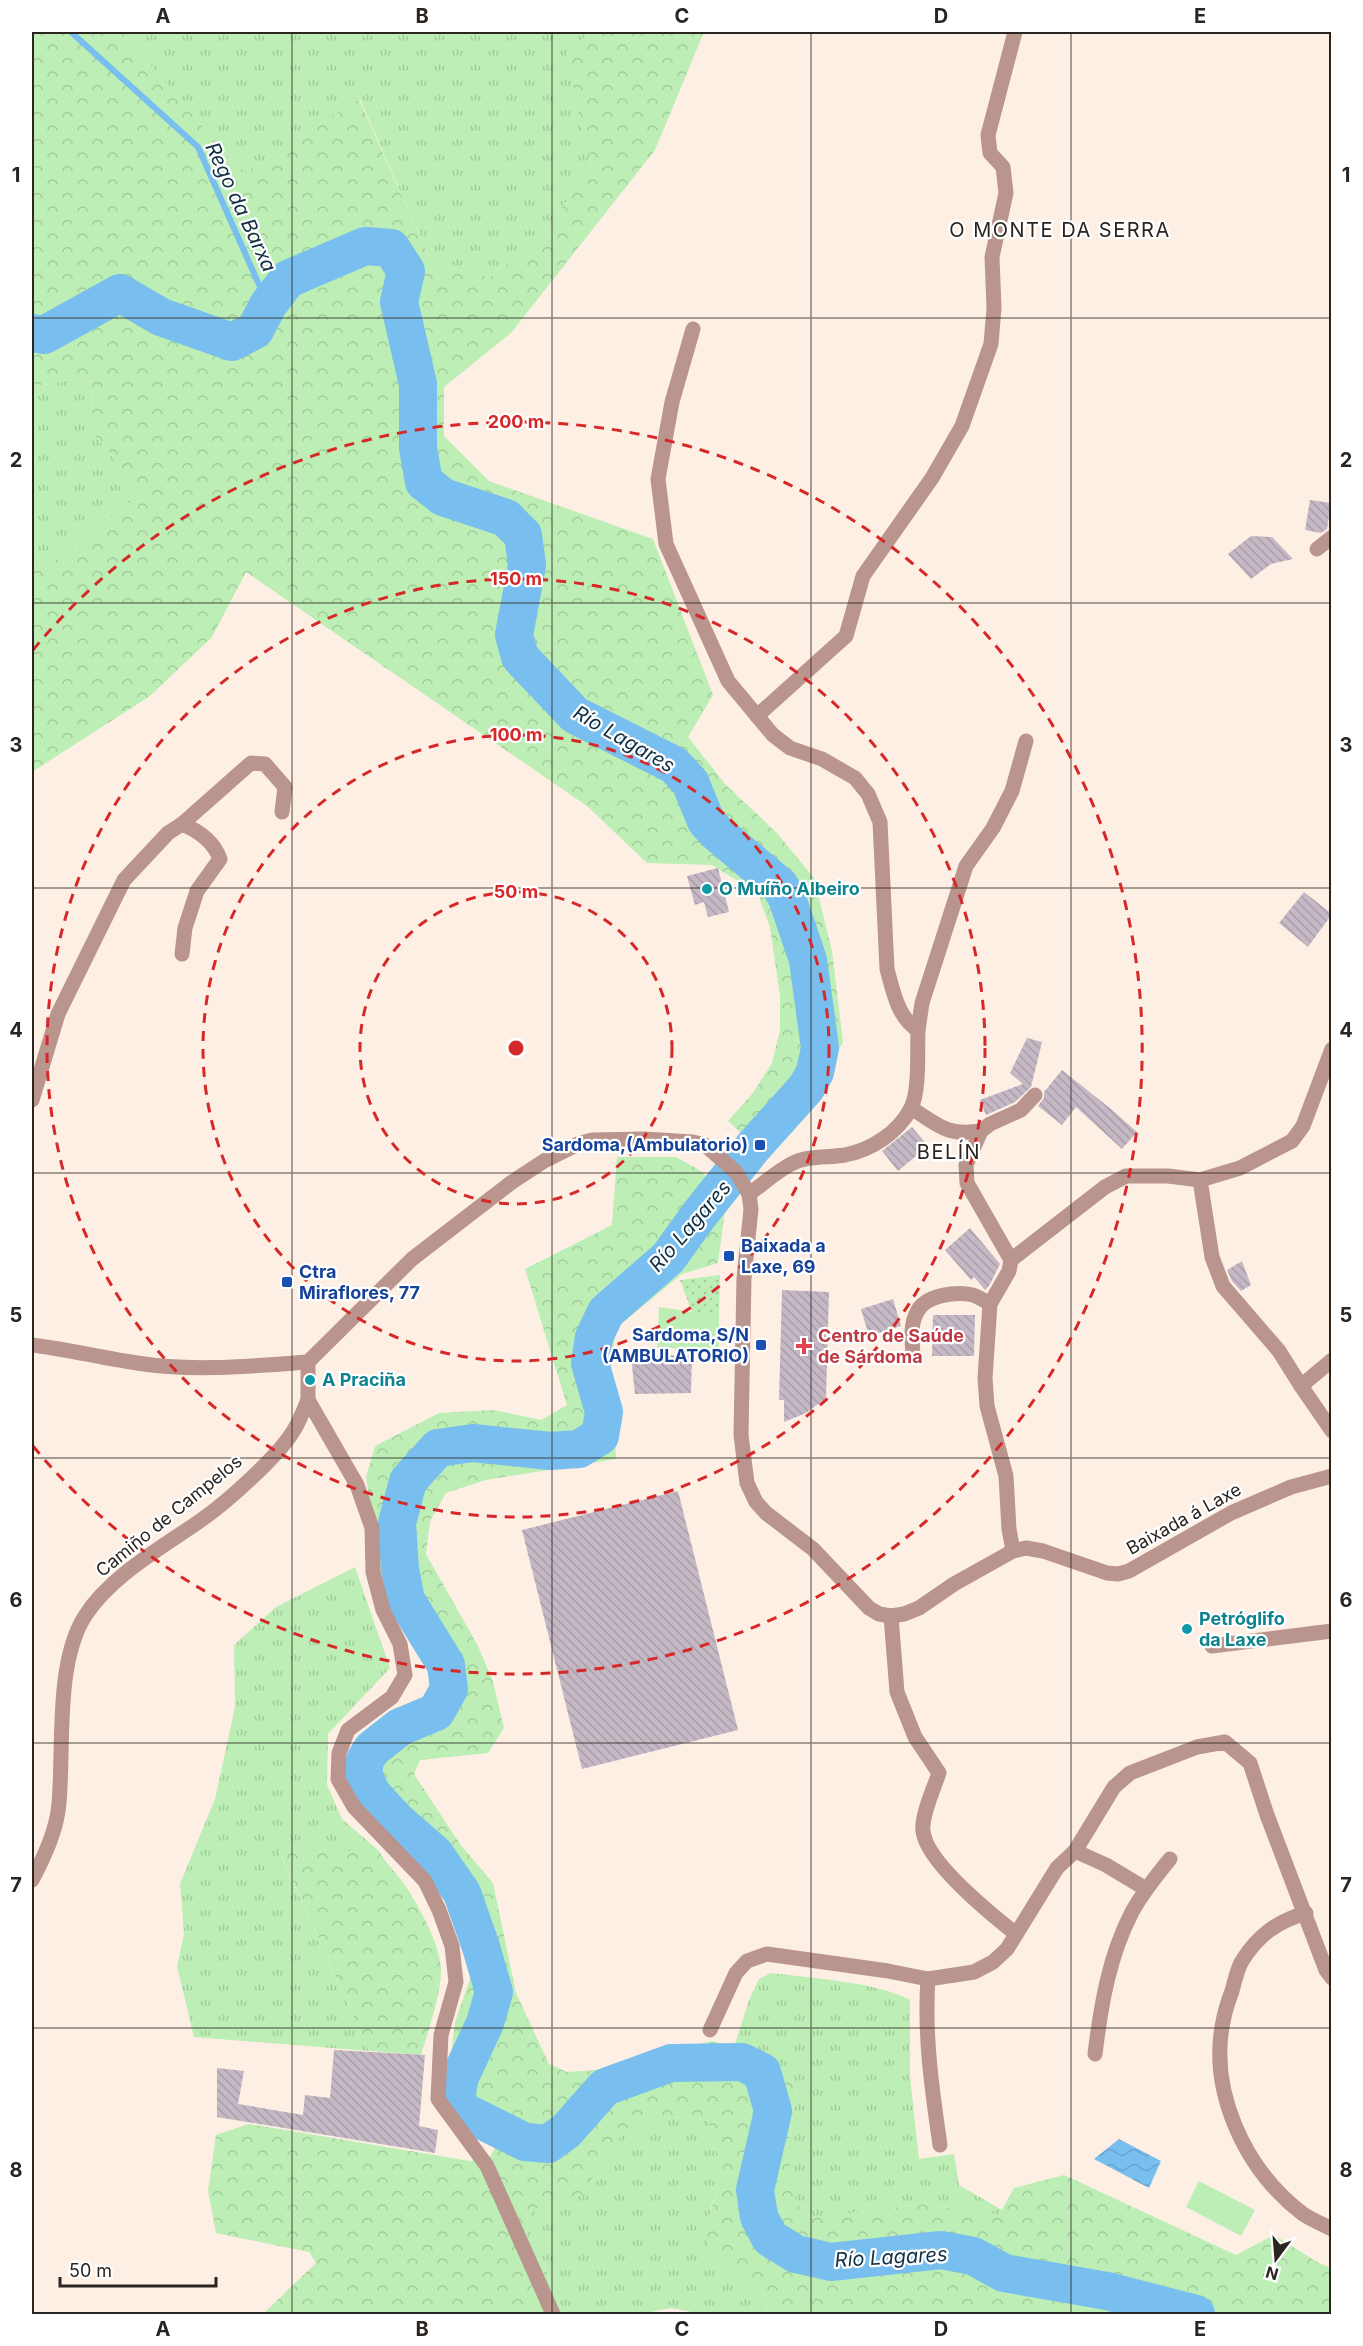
<svg xmlns="http://www.w3.org/2000/svg" width="1363" height="2346" viewBox="0 0 1363 2346" font-family="Inter,sans-serif">
  <defs>
    <pattern id="grass-tufts" width="24" height="20" patternUnits="userSpaceOnUse" patternTransform="scale(1.5)"><rect width="24" height="20" fill="#bceeb5"/><path d="M3 7l-1-3M5 7V3M7 7l1-3M15 17l-1-3M17 17v-4M19 17l1-3" fill="none" stroke="#a2cc9b"/></pattern>
    <pattern id="forest-crowns" width="20" height="18" patternUnits="userSpaceOnUse" patternTransform="scale(1.5)"><rect width="20" height="18" fill="#bceeb5"/><path d="M2 6a3 3 0 1 1 6 0M12 15a3 3 0 1 1 6 0" fill="none" stroke="#a2cc9b"/></pattern>
    <pattern id="park-dots" width="8" height="8" patternUnits="userSpaceOnUse" patternTransform="scale(1.5)"><rect width="8" height="8" fill="#bceeb5"/><path d="M2 2h.1M6 6h.1" fill="none" stroke="#a2cc9b" stroke-width="1.8" stroke-linecap="round"/></pattern>
    <pattern id="water-waves" width="16" height="10" patternUnits="userSpaceOnUse" patternTransform="scale(1.5)"><rect width="16" height="10" fill="#78beef"/><path d="M0 5q4-4 8 0t8 0" fill="none" stroke="#68a3cd"/></pattern>
    <pattern id="building-back-hatch" width="6" height="6" patternUnits="userSpaceOnUse" patternTransform="scale(1.5)"><rect width="6" height="6" fill="#c4b8c5"/><path d="M-1 5l2 2M0 0l6 6M5-1l2 2" fill="none" stroke="#a99ea9"/></pattern>
  </defs>
  <rect width="100%" height="100%" fill="#feefe4"/>
  <g fill="url(#grass-tufts)">
    <polygon points="125,32 592,32 566,52 590,167 543,235 490,277 432,264 360,99 243,174 124,34"/>
    <polygon points="90,376 95,435 142,493 55,561 32,565 32,387"/>
    <polygon points="355,1567 390,1668 328,1734 327,1785 342,1819 379,1851 279,1851 369,2051 194,2037 177,1966 184,1934 180,1884 215,1799 235,1707 234,1645 276,1607"/>
    <path d="M771 1973C809 1978 878 1982 910 2000V2077L919 2159 954 2154 959 2185 1002 2210 999 2215 922 2204 811 2218 796 2203 788 2148 797 2091 774 2058 734 2047 749 2000 759 1979Z"/>
    <path d="M686 2116 708 2120 714 2139 719 2183 710 2211 712 2256 742 2275 766 2296 767 2314H702L671 2308 641 2314H564L527 2224 532 2209 582 2195C592 2179 607 2146 622 2135 640 2123 665 2120 686 2116Z"/>
  </g>
  <g fill="url(#forest-crowns)">
    <polygon points="32,32 125,32 124,34 243,174 359,99 432,264 490,277 543,235 590,167 566,52 592,32 704,32 655,150 511,333 444,387 444,436 489,481 653,539 713,695 688,737 726,785 777,833 814,878 832,951 843,1042 807,1106 764,1154 728,1121 752,1094 772,1063 780,1030 780,996 770,927 758,894 712,865 647,863 587,806 246,572 212,637 150,696 32,772 32,565 55,561 142,493 95,435 90,376 32,387"/>
    <polygon points="617,1157 676,1157 703,1172 725,1210 718,1263 682,1274 616,1328 611,1369 616,1459 486,1480 446,1493 430,1521 426,1554 478,1646 493,1682 504,1728 488,1753 420,1760 414,1774 460,1844 493,1883 516,1993 549,2064 567,2072 600,2070 643,2056 712,2041 774,2058 797,2091 788,2148 796,2203 811,2218 922,2204 999,2215 1014,2188 1064,2175 1236,2255 1274,2235 1317,2262 1331,2268 1331,2314 767,2314 766,2296 742,2275 712,2256 704,2233 719,2183 714,2139 708,2120 686,2116 649,2124 621,2136 609,2151 582,2195 532,2210 527,2224 564,2314 263,2314 316,2263 309,2252 216,2233 208,2191 216,2135 249,2124 470,2161 489,2158 508,2127 483,2142 447,2090 455,2022 471,1976 462,1928 436,1876 389,1830 356,1778 358,1753 390,1721 433,1703 438,1674 422,1641 381,1575 366,1477 375,1446 439,1413 494,1410 541,1420 567,1405 525,1269 612,1225"/>
    <path d="M279 1850 379 1851C386 1864 398 1874 407 1888 420 1909 440 1944 441 1969 442 1991 428 2032 421 2055L369 2051Z"/>
  </g>
  <polygon fill="url(#park-dots)" points="720,1275 719,1316 693,1315 680,1280"/>
  <g fill="#bceeb5">
    <polygon points="659,1307 719,1316 719,1349 657,1348"/>
    <polygon points="1199,2181 1255,2210 1241,2236 1186,2207"/>
  </g>
  <polygon fill="url(#water-waves)" points="1119,2139 1161,2161 1149,2188 1094,2159"/>
  <g fill="none" stroke-linecap="round" stroke-linejoin="round">
    <polyline stroke="#78beef" stroke-width="6" points="71,32 198,147 268,305"/>
    <polyline stroke="#78beef" stroke-width="38" points="32,333 44,335 120,293 161,317 232,342 255,330 268,305 288,279 365,246 391,248 406,271 399,302 418,384 418,448 424,482 443,497 506,518 523,535 527,565 514,635 520,657 575,715 674,765 690,782 706,821 716,832 780,886 787,898 808,960 820,1048 815,1072 806,1088 753,1147 699,1215 668,1258 606,1312 594,1337 590,1363 604,1412 600,1436 579,1449 550,1451 473,1443 438,1448 408,1481 397,1523 400,1569 406,1600 446,1665 449,1689 436,1712 400,1727 372,1749 365,1760 363,1774 372,1794 396,1820 435,1854 462,1893 481,1947 494,1992 485,2023 460,2077 456,2097 463,2111 525,2142 548,2144 566,2131 605,2087 671,2063 742,2062 762,2072 773,2111 755,2190 759,2217 770,2238 796,2254 831,2262 941,2250 973,2256 1004,2273 1107,2291 1196,2314"/>
  </g>
  <g fill="url(#building-back-hatch)">
    <polygon points="1310,500 1331,503 1327,529 1321,533 1305,530"/>
    <polygon points="1251,536 1272,537 1293,559 1271,564 1251,579 1228,554"/>
    <polygon points="718,868 729,912 708,917 704,902 695,905 687,876"/>
    <polygon points="1304,892 1332,914 1308,947 1279,923"/>
    <polygon points="1027,1038 1042,1042 1031,1087 1015,1102 986,1115 980,1100 1023,1084 1010,1073"/>
    <polygon points="1062,1070 1111,1109 1137,1132 1122,1149 1076,1107 1062,1125 1038,1106 1044,1098 1044,1092"/>
    <polygon points="912,1127 928,1146 898,1171 882,1151"/>
    <polygon points="970,1228 1000,1264 989,1286 985,1290 974,1277 971,1280 945,1250"/>
    <polygon points="1242,1261 1251,1285 1241,1291 1232,1281 1227,1270"/>
    <polygon points="782,1290 829,1292 826,1398 806,1413 784,1422 784,1400 779,1400"/>
    <polygon points="893,1299 901,1326 869,1336 861,1309"/>
    <polygon points="933,1315 975,1315 974,1356 932,1356"/>
    <polygon points="692,1355 691,1393 635,1394 631,1356"/>
    <polygon points="678,1491 738,1730 582,1769 522,1530"/>
    <polygon points="334,2050 425,2055 419,2126 438,2130 435,2153 217,2117 217,2068 244,2071 238,2104 303,2115 305,2095 330,2098"/>
  </g>
  <g fill="none" stroke-linecap="round" stroke-linejoin="round">
    <g stroke="#b9958e" stroke-width="15">
      <path d="M693 329 672 402 658 479 666 544 728 681 773 735 790 748 822 759 855 778 868 794 880 822 887 969C893 991 898 1018 918 1030 917 1051 920 1090 911 1108 898 1133 871 1150 845 1155 827 1158 807 1155 791 1164 776 1172 763 1184 749 1194"/>
      <polyline points="1317,549 1332,537"/>
      <polyline points="757,716 846,636 863,576 932,478 962,426 991,344 994,308 992,257 1006,193 1003,167 990,153 988,135 1015,32"/>
      <path d="M182 824C199 831 214 842 220 859L197 891 185 928 182 954"/>
      <polyline points="918,1030 922,1003 966,866 993,828 1012,791 1026,741"/>
      <polyline points="32,1100 58,1014 124,880 168,833 182,824 251,763 265,764 285,787 282,812"/>
      <path d="M911 1108C940 1126 946 1136 981 1131"/>
      <polyline points="1200,1180 1212,1257 1223,1286 1279,1351 1301,1386"/>
      <polyline points="1011,1260 967,1183 966,1165 981,1131 990,1124 1021,1110 1035,1095"/>
      <path d="M32 1345C67 1349 101 1358 137 1363 193 1372 251 1366 308 1362L412 1259 512 1182 544 1161 578 1144 592 1140 644 1139 693 1142 705 1145 736 1172 749 1194 751 1209 744 1278 741 1435 747 1483 756 1502 766 1513 813 1549 869 1608 879 1614 891 1616 904 1614 919 1608 954 1584 1013 1551 1026 1548 1043 1551 1107 1573 1118 1574 1129 1571 1231 1513 1291 1487 1332 1476"/>
      <path d="M913 1354C912 1340 910 1325 917 1312 925 1295 956 1291 973 1295 979 1297 985 1301 990 1304"/>
      <polyline points="1332,1360 1301,1386 1332,1431"/>
      <polyline points="308,1362 308,1400 357,1485 372,1528 373,1572 383,1610 400,1644 405,1675 392,1697 348,1730 339,1753 338,1779 354,1807 425,1881 439,1910 452,1946 456,1982 441,2035 438,2099 487,2166 553,2314"/>
      <polyline points="1013,1551 1009,1529 1006,1476 987,1406 985,1378 990,1304 1009,1271 1011,1260 1105,1187 1126,1176 1168,1176 1200,1180 1240,1168 1292,1141 1303,1126 1332,1049"/>
      <path d="M891 1616 897 1692 915 1737 939 1773C934 1788 921 1816 923 1831 926 1862 992 1915 1016 1934"/>
      <polyline points="1212,1646 1332,1631"/>
      <polyline points="1075,1851 1106,1865 1146,1889"/>
      <path d="M32 1880C44 1857 57 1830 59 1803 64 1748 55 1663 85 1616 111 1575 165 1546 204 1518 228 1501 277 1457 292 1433 299 1423 303 1411 308 1400"/>
      <path d="M1306 1913C1278 1921 1258 1935 1242 1961 1237 1969 1235 1981 1232 1991 1229 1999 1226 2008 1224 2017 1207 2090 1245 2170 1303 2214 1312 2220 1322 2224 1332 2229"/>
      <path d="M928 1979C924 2035 932 2090 940 2145"/>
      <polyline points="710,2030 736,1973 747,1961 767,1954 888,1971 928,1979 974,1972 993,1962 1007,1949 1057,1868 1075,1851 1114,1787 1130,1773 1197,1747 1225,1742 1250,1763 1267,1815 1326,1970 1332,1978"/>
      <path d="M1095 2054C1101 2005 1109 1956 1132 1912 1143 1892 1156 1876 1170 1859"/>
    </g>
  </g>
  <path fill="none" stroke="#2a2521" stroke-width="1.5" stroke-opacity="0.55" d="M292 32V2314M552 32V2314M811 32V2314M1071 32V2314M32 318H1332M32 603H1332M32 888H1332M32 1173H1332M32 1458H1332M32 1743H1332M32 2028H1332"/>
  <g fill="none" stroke="#d62828" stroke-width="3" stroke-dasharray="10 8">
    <circle cx="516" cy="1048" r="156"/>
    <circle cx="516" cy="1048" r="313"/>
    <circle cx="516" cy="1048" r="469"/>
    <path d="M33 650A626 626 0 1 1 33 1446"/>
  </g>
  <g fill="#0f9aa8" stroke="#fff" stroke-width="2">
    <circle cx="707" cy="889" r="6"/>
    <circle cx="310" cy="1380" r="6"/>
    <circle cx="1187" cy="1629" r="6"/>
  </g>
  <g fill="#1a4fb4" stroke="#fff" stroke-width="2">
    <rect x="754" y="1139" width="12" height="12" rx="3"/>
    <rect x="723" y="1250" width="12" height="12" rx="3"/>
    <rect x="281" y="1276" width="12" height="12" rx="3"/>
    <rect x="755" y="1339" width="12" height="12" rx="3"/>
  </g>
  <path fill="#e0444e" stroke="#fff" stroke-width="2" d="M801 1337h6v6h6v6h-6v6h-6v-6h-6v-6h6z"/>
  <g text-anchor="middle" stroke-width="4.5" stroke-linejoin="round" paint-order="stroke">
    <g font-size="18" font-weight="bold" fill="#0d838f" stroke="#fff" text-anchor="start">
      <text x="719" y="895">O Muíño Albeiro</text>
      <text x="322" y="1386">A Praciña</text>
      <text x="1199" y="1625">Petróglifo<tspan x="1199" dy="21">da Laxe</tspan></text>
    </g>
    <g font-size="18" font-weight="bold" fill="#164399" stroke="#fff" text-anchor="end">
      <text x="748" y="1151">Sardoma,(Ambulatorio)</text>
      <text x="741" y="1252" text-anchor="start">Baixada a<tspan x="741" dy="21">Laxe, 69</tspan></text>
      <text x="299" y="1278" text-anchor="start">Ctra<tspan x="299" dy="21">Miraflores, 77</tspan></text>
      <text x="749" y="1341">Sardoma,S/N<tspan x="749" dy="21">(AMBULATORIO)</tspan></text>
    </g>
    <g font-size="18" font-weight="bold" fill="#be3a42" stroke="#fff" text-anchor="start">
      <text x="818" y="1342">Centro de Saúde<tspan x="818" dy="21">de Sárdoma</tspan></text>
    </g>
    <g font-size="18" fill="#2a2521" stroke="#fff">
      <text transform="translate(169 1516) rotate(-39)" y="6">Camiño de Campelos</text>
      <text transform="translate(1184 1519) rotate(-29)" y="6">Baixada á Laxe</text>
    </g>
    <g font-size="20" font-style="italic" fill="#113044" stroke="#fff">
      <text transform="translate(241 207) rotate(65)" y="7">Rego da Barxa</text>
      <text transform="translate(624 739) rotate(30)" y="7">Río Lagares</text>
      <text transform="translate(690 1226) rotate(-49)" y="7">Río Lagares</text>
      <text transform="translate(891 2257) rotate(-3)" y="7">Río Lagares</text>
    </g>
    <g font-size="20" letter-spacing="1.5" fill="#2a2521" stroke="#fff">
      <text x="1060" y="237">O MONTE DA SERRA</text>
      <text x="949" y="1159">BELÍN</text>
    </g>
  </g>
  <circle cx="516" cy="1048" r="9" fill="#d62828" stroke="#fff" stroke-width="3"/>
  <g font-size="18" text-anchor="middle" font-weight="bold" fill="#d62828" stroke="#fff" stroke-width="4.5" stroke-linejoin="round" paint-order="stroke">
    <text x="516" y="428">200 m</text>
    <text x="516" y="585">150 m</text>
    <text x="516" y="741">100 m</text>
    <text x="516" y="898">50 m</text>
  </g>
  <rect width="1363" height="2346" fill="none" stroke="#ffffff" stroke-width="66"/>
  <g transform="translate(1276 2259) rotate(196)" stroke="#ffffff" stroke-width="4.5" paint-order="stroke">
  <path d="M0-4.5L10 22L0 15L-10 22Z" fill="#2a2521"/>
  <text y="-9" font-size="16" font-weight="bold" text-anchor="middle" fill="#2a2521">N</text>
  </g>
  <path d="M60 2277v9h156v-9" fill="none" stroke="#2a2521" stroke-width="3"/>
  <text x="69" y="2277" font-size="18" fill="#2a2521" stroke="#ffffff" stroke-width="4.5" paint-order="stroke">50 m</text>
  <rect x="33" y="33" width="1297" height="2280" fill="none" stroke="#2a2521" stroke-width="2"/>
  <g font-size="20" text-anchor="middle" font-weight="bold" fill="#2a2521">
    <text x="163" y="23">A</text>
    <text x="422" y="23">B</text>
    <text x="682" y="23">C</text>
    <text x="941" y="23">D</text>
    <text x="1200" y="23">E</text>
    <text x="16" y="182">1</text>
    <text x="1346" y="182">1</text>
    <text x="16" y="467">2</text>
    <text x="1346" y="467">2</text>
    <text x="16" y="752">3</text>
    <text x="1346" y="752">3</text>
    <text x="16" y="1037">4</text>
    <text x="1346" y="1037">4</text>
    <text x="16" y="1322">5</text>
    <text x="1346" y="1322">5</text>
    <text x="16" y="1607">6</text>
    <text x="1346" y="1607">6</text>
    <text x="16" y="1892">7</text>
    <text x="1346" y="1892">7</text>
    <text x="16" y="2177">8</text>
    <text x="1346" y="2177">8</text>
    <text x="163" y="2336">A</text>
    <text x="422" y="2336">B</text>
    <text x="682" y="2336">C</text>
    <text x="941" y="2336">D</text>
    <text x="1200" y="2336">E</text>
  </g>
</svg>
